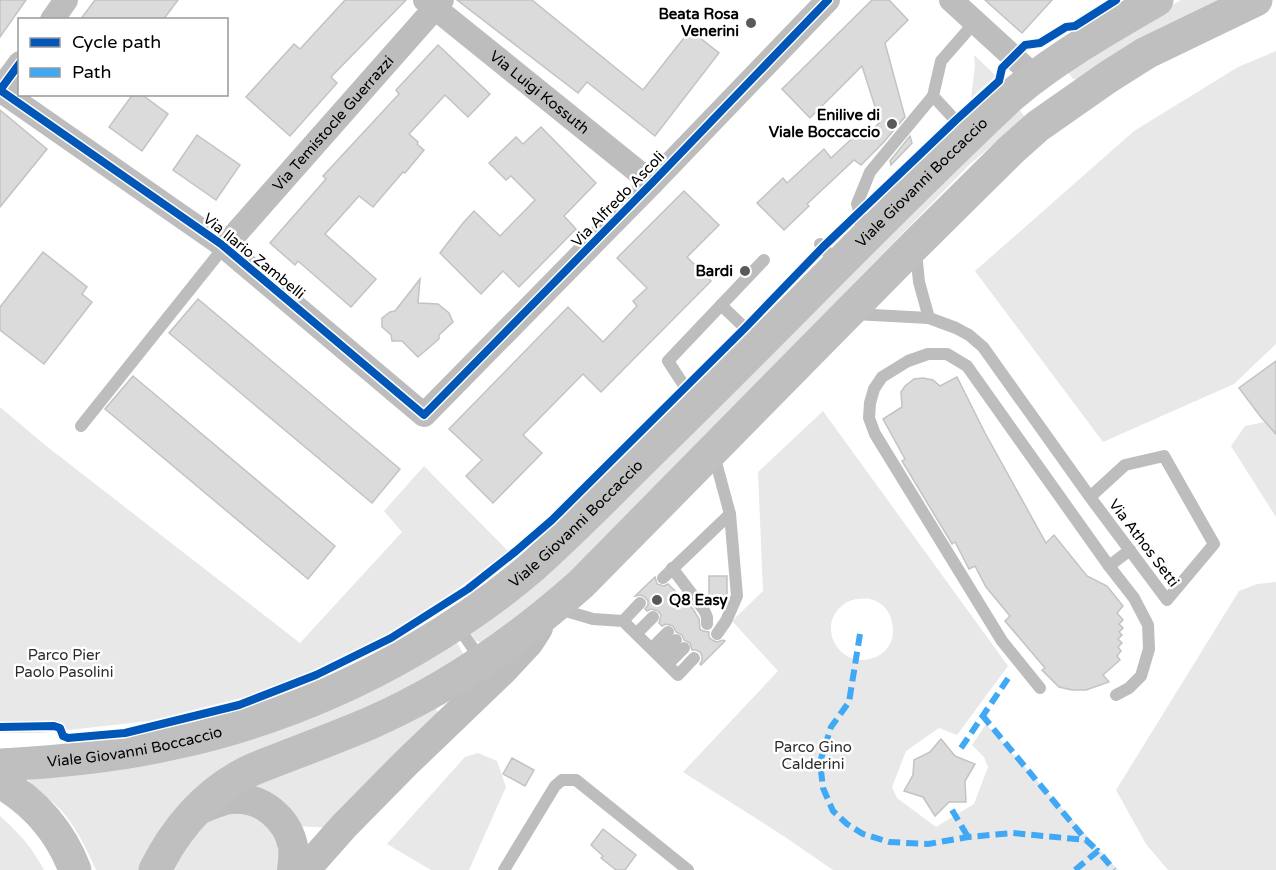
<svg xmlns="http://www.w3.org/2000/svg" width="1276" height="870" viewBox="0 0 1276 870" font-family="'Varela Round',sans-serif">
  <rect width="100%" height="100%" fill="#fff"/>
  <g fill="#e8e8e8" fill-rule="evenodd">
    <polygon points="1181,0 1224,0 1079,80 1073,79 1068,72 1145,20"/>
    <polygon points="1276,51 1276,344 1234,384 1103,442 975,271 1134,131 1238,67"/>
    <polygon points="974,55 996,76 971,98 975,66"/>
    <polygon points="1016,105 1025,117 969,165 572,573 483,643 476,641 468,629"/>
    <polygon points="0,407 45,445 300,643 402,532 384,511 424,466 508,551 447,597 392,631 329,664 245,697 149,721 42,733 0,733"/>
    <path d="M823 411 1008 666 957 735 939 728 906 751 892 787 897 798 936 827 974 804 988 767 984 757 972 745 986 724 1118 870H833L785 837 683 772 778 671 732 621 763 591 758 472ZM856 599C860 599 866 598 870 599 888 603 896 622 892 639 890 646 884 653 878 656 842 674 814 627 843 605 846 602 852 600 856 599Z"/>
    <polygon points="1276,417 1276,517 1231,446 1245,426 1269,421"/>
    <polygon points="1276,582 1276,870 1168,870 1146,844 1116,790 1239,591 1257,584"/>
    <path d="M455 639 465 657 446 669 353 714 141 870H96C86 848 76 826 59 808 51 800 41 794 33 787 30 783 28 778 26 774L65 771Z"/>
    <polygon points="432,704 439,713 330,828 296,826 248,787"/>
    <polygon points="478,753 497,761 506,787 469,870 431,870 387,844 465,757"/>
    <polygon points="251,809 280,840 278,870 168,870 209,816"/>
    <path d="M0 816C20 834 31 846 44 870H0Z"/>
  </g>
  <g fill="#dbdbdb" stroke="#c3c3c3" stroke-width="1.5">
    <polygon points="0,0 26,0 0,37"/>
    <polygon points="95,0 178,0 163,20 80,20"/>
    <polygon points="345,0 406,0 331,77 337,83 290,136 246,97 294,44 300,49"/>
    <polygon points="457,0 532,0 643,90 690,30 719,53 655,136 587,82 578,93"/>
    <polygon points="872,0 889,0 908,20 885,43 905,117 883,143 861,165 854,160 807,204 809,206 784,230 757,203 783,178 787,183 824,149 831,158 860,131 865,137 880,122 862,66 810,118 782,89"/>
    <polygon points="985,0 1052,0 1022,33"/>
    <polygon points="438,45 490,94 468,117 445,95 409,134 418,142 417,144 424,150 405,173 403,172 373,207 359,196 325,234 376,279 351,307 298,261 295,265 270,243 326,179 323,176 399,94 396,90"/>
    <polygon points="133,94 141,94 168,114 142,151 109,127"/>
    <polygon points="0,110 47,149 0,207"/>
    <polygon points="541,127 596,183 564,216 576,229 519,287 503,271 481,294 440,253 463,223 474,211 500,236 535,200 511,176 506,180 489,163 516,137 523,144"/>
    <polygon points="197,135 240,165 216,200 173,170"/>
    <polygon points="910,136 912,143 891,165 890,161"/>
    <polygon points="684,191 719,225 687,257 711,281 601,392 583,374 523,435 542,453 493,503 466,476 482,460 449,429 568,307 603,342 637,306 633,301 647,288 617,258"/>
    <polygon points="43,252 87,287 82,294 92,302 44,364 0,330 0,307"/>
    <polygon points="420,279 418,303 438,304 449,313 453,322 439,335 439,339 418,357 402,341 392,341 391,335 382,327 382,318 390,312 395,311"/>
    <polygon points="198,299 400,469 372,503 169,333"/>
    <polygon points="1276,361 1276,434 1260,416 1239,388"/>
    <polygon points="133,376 335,546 308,579 105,409"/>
    <polygon points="957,377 985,433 1046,543 1054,535 1087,576 1107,586 1123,606 1117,613 1123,620 1119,624 1123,628 1119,632 1122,635 1118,639 1122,643 1118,647 1121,651 1117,656 1120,660 1103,675 1109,682 1086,690 1072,690 1059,687 1042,670 1045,668 1005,621 1010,616 986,587 975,566 969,569 955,542 952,544 902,461 905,459 883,419 902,407 901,392 905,386 914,379 923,378 933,380 940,386"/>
    <rect x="709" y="576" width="18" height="22"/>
    <polygon points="655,577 657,584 664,586 668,584 693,609 699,619 700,629 703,631 709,632 709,637 712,640 717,642 723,640 725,641 701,665 700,664 702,660 702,656 700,652 696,650 692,650 690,643 684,640 682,635 676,632 673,626 666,624 662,626 659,623 661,615 658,611 651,609 647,611 645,609 648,605 648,601 645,597 641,595 635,596"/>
    <polygon points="941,739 955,756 975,764 965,781 966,802 949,802 935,816 923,797 904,791 913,775 914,760 930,752"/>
    <polygon points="512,758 534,770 525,786 503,774"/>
    <polygon points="603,829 636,855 625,870 616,870 601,858 603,856 591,845"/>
  </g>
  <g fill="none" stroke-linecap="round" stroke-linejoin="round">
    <g stroke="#bdbdbd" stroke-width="12">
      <polyline points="969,135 933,96 941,61 975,22"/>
      <polyline points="861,234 860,213 857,204 870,172 933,96"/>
      <polyline points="820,244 837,263"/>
      <polyline points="916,252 919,282 929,318"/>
      <polyline points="721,305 745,328 763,338"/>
      <polyline points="854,314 929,318 956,328 969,335 983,347 1090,497 1167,600 1214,544 1164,456 1125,465 1090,497"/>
      <polyline points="699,402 685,387 668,361 764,260"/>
      <polyline points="81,426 224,247"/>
      <polyline points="1109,566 1134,598 1148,625 1149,649 1141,676 1129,688 1116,695"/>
      <polyline points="672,568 704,610 707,617 707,624"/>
      <polyline points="663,578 730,514 714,455"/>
      <polyline points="559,609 593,619 623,621 678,675 694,658"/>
      <polyline points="623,621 640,603"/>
      <polyline points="457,625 481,660"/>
      <polyline points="637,633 653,617"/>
      <polyline points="717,634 726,621 737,596 730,514"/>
      <polyline points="652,648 668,632"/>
      <polyline points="660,656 676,640"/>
      <polyline points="668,664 684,648"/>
      <polyline points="1040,688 1002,641 875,434 869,418 870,403 874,389 882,377 908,361 928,354 947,354 967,366 1109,566 1130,550"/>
      <polyline points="504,870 555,786 562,780 576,780 688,870"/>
    </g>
    <g stroke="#bdbdbd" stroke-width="24">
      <path id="s1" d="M425 0 652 183"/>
      <polyline points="951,0 1034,76"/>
      <polyline points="52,20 66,0"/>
      <polyline points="20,63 0,90 221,244 424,415 652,183 828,0"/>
      <path id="s2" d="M224 247 442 0"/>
    </g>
    <g stroke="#bdbdbd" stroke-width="30">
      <path d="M196 811C207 807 219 800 231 799 261 796 287 818 293 846 294 854 293 863 292 870"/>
      <polyline points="305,870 344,826 406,763 502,671 529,642 538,628"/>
    </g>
    <g stroke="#bfbfbf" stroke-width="33">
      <path id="s3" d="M0 765C58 762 118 756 175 743 258 725 340 693 414 650 455 626 496 598 532 567 577 527 620 482 663 440 780 326 892 207 1012 95 1056 58 1107 29 1157 0"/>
      <path d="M0 782C35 802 61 833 75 870"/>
      <path d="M155 870C177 826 208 790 254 769 292 754 330 740 368 724 446 690 518 640 581 584L915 245 1011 150 1038 126 1108 77 1146 53 1256 0"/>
    </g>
    <g stroke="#3fa9f5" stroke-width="6" stroke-dasharray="12 6" stroke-linecap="butt">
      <polyline points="860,634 849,702 831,727 820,762 823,788 833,811 847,824 863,834 889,842 928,844 968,837 1013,833 1086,840 1098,851"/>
      <polyline points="982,715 1086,840"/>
      <polyline points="961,748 1011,674"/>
      <polyline points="952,810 968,837"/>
      <polyline points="1075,870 1098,851 1114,870"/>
    </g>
    <defs>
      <g id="cycleway">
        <polyline points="20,63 0,90 221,244 424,415 652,183 828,0"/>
        <polyline points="0,727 54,726 60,728 63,736 68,738 125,733 239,705 316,675 391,638 468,589 516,551 552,520 745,328 823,247 956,120 999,81 1002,68 1025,45 1040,43 1066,27 1075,26 1116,0"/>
      </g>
    </defs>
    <use href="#cycleway" stroke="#fff" stroke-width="11"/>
    <use href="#cycleway" stroke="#0057b8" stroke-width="8"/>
  </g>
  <g fill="#595959" stroke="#fff" stroke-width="2">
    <circle cx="751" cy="23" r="6"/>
    <circle cx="892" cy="124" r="6"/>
    <circle cx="745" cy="271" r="6"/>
    <circle cx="657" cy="600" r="6"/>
  </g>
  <g text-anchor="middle" stroke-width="5" stroke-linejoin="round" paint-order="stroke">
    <g font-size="15" font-weight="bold" fill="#000" stroke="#fff" text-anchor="end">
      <text x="739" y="19">Beata Rosa<tspan x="739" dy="17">Venerini</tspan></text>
      <text x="880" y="120">Enilive di<tspan x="880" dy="17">Viale Boccaccio</tspan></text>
      <text x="733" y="276">Bardi</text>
      <text x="669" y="605" text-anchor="start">Q8 Easy</text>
    </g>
    <g font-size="15" fill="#000" stroke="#fff">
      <text dy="5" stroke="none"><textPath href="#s1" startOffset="147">Via Luigi Kossuth</textPath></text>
      <text dy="5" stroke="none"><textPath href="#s2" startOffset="165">Via Temistocle Guerrazzi</textPath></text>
      <text dy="5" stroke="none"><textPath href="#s3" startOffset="1126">Viale Giovanni Boccaccio</textPath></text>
      <text transform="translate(618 199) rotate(-46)" y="5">Via Alfredo Ascoli</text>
      <text transform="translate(254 256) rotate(39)" y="5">Via Ilario Zambelli</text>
      <text dy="5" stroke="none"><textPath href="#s3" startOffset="640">Viale Giovanni Boccaccio</textPath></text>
      <text transform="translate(1144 543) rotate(53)" y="5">Via Athos Setti</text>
      <text dy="5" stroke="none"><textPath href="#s3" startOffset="136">Viale Giovanni Boccaccio</textPath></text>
    </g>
    <g font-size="15" fill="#2c2c2c" stroke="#fff">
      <text x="64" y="660">Parco Pier<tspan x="64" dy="17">Paolo Pasolini</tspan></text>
      <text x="813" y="752">Parco Gino<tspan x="813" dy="17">Calderini</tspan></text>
    </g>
  </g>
  <rect x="18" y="18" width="210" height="78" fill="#ffffff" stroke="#999999" stroke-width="1.5"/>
  <rect x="30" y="38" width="30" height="9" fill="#0057b8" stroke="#999999" stroke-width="1.5"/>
  <text x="72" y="48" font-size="18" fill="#000000">Cycle path</text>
  <rect x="30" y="68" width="30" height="9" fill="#3fa9f5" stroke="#999999" stroke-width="1.5"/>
  <text x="72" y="78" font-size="18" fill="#000000">Path</text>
</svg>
